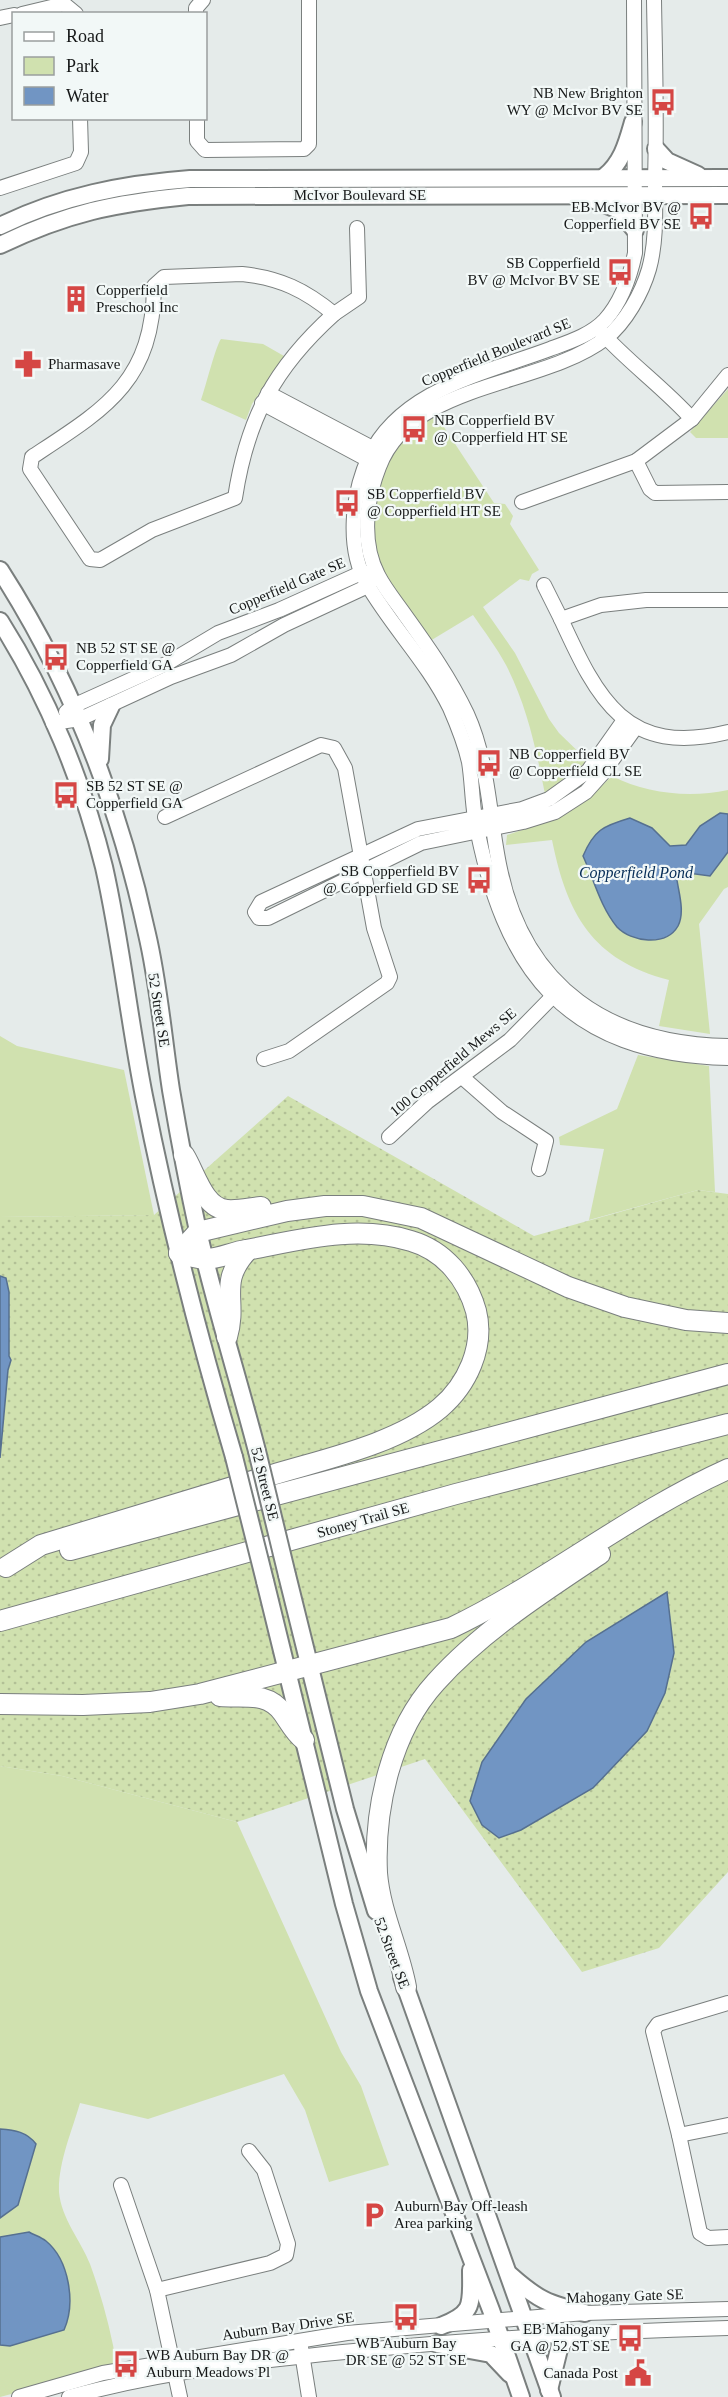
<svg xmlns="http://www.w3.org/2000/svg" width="728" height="2397" viewBox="0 0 728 2397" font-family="Georgia,serif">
  <defs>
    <pattern id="grass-dots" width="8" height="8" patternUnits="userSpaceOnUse" patternTransform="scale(1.5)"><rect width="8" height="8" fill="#d0e1af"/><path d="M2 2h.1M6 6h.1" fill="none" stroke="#b2c096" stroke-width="1.8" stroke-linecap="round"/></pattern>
  </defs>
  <rect width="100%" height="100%" fill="#e5ebea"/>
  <polygon fill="url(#grass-dots)" points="288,1096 534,1236 698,1190 728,1194 728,1872 659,1948 582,1972 425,1759 237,1822 62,1776 0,1766 0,1217 154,1215"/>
  <g fill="#d0e1af">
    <path d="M221 339 263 344 284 356 252 404 246 420 201 400C205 389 216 345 221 339Z"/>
    <polygon points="728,389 728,438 696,438 690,432"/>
    <path d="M436 415 494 503 505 504 513 516 510 524 539 570 532 574 529 581 520 579 483 607 515 653 549 719 559 733 588 761 545 794C536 749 527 706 506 665 497 648 484 631 473 615L430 641C412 616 390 590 379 560 373 547 373 534 374 520 376 474 396 438 436 415Z"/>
    <path d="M612 776C647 794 690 798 728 790V887L724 889 699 924 710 1034 659 1026 669 980C592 960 567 914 552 840L506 845 507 835 557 818 592 795Z"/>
    <polygon points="0,1036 17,1046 124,1070 154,1215 0,1217"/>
    <polygon points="638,1055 709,1066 715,1192 698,1190 589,1220 604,1149 560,1145 559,1137 617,1109"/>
    <path d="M0 1766 62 1776 237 1822 341 2052 361 2086 389 2165 329 2182 305 2110 284 2074 148 2119 80 2103C72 2131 58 2163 59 2192 61 2218 81 2241 90 2264 102 2297 111 2331 117 2366L0 2397Z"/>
  </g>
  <g fill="#7195c3" stroke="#567090" stroke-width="1.5">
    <path d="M720 813 728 814V852L710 876 688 873 677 880C679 894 685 912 678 926 666 947 631 942 617 927 600 906 594 880 583 856 594 830 603 826 630 818L652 828 670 846 686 845 700 826Z"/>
    <polygon points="0,1276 6,1278 9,1292 9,1356 11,1360 8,1370 0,1458"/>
    <polygon points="667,1592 674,1653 665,1693 647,1731 593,1788 521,1830 499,1838 482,1825 470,1801 482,1762 526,1699 586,1642"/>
    <path d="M0 2129C15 2130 27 2132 36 2144L18 2205 0 2218Z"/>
    <path d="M29 2232C34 2235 41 2237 46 2241 69 2260 76 2303 64 2330L10 2346 0 2345V2237Z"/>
  </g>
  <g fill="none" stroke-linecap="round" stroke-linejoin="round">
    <defs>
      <g id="minor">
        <path d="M634 0 635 253C630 277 622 301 605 320 591 335 569 342 550 349 486 373 401 389 369 457 352 494 346 548 367 584 392 627 428 663 450 708 457 724 465 744 469 762 472 780 472 800 475 818 503 970 565 1054 728 1058"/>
        <path d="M654 0C655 60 657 120 655 179 655 208 657 240 649 269 642 293 626 322 606 338 541 388 411 381 379 467 366 500 361 543 378 575 385 589 396 602 405 615 428 647 450 678 467 714 489 762 489 818 500 869 525 988 609 1044 728 1046"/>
        <polyline points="22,14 64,4 76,14"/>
        <polyline points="196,14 196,8 203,0"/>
        <polyline points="0,18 14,15"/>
        <polyline points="197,118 197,141 205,150 304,149 309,144 309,0"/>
        <polyline points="0,188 76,163 81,152 80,118"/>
        <path d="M242 274C280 278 305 290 334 314 274 368 247 419 235 498L152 530 100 560 90 559 30 469 32 457C105 409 153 382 154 286L164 277Z"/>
        <polyline points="334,314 359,297 357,228"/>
        <path d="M600 331C629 363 663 387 692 419"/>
        <polyline points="268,393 380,452"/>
        <polyline points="262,403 374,463"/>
        <polyline points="636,461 650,489 655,493 728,492"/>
        <polyline points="522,502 636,461 692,419 728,375"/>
        <polyline points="544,585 561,619"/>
        <path d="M728 600H646L601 605 561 619C598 700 626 757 728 732"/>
        <polyline points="66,712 73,706 166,664 218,633 279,610 361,573 369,573"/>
        <polyline points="624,720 588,771 549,799 522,809 418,829 261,902 255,912 259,918 268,918 421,843 523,822 555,812 586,792 603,773 636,727"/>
        <polyline points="53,723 80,719 171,677 231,655 284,625 368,586 372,580"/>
        <polyline points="165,817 321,745 334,748 345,768 374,928 390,977 387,983 289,1051 264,1059"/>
        <polyline points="462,1077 502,1112 546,1141 539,1169"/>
        <polyline points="389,1137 427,1102 510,1040 558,991"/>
        <polyline points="728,2003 658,2024 653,2031 679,2135 728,2125"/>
        <polyline points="679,2135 700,2233 708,2238 728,2237"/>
        <polyline points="121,2185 157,2290 180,2397"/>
        <polyline points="157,2290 270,2263 286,2255 288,2244 264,2170 249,2151"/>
        <polyline points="301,2347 309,2397"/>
        <polyline points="19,2397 103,2373 347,2333 585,2313 728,2309"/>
        <path d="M69 2397C168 2370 271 2359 374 2349 492 2338 610 2331 728 2328"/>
      </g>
      <g id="major">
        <polyline points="656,149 667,161 698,175"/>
        <path d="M604 177C622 163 627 143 633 122"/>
        <polyline points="592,199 619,210 635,230"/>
        <path d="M0 226C61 196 124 184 190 179L728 178"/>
        <path d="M0 245C67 213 115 203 188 196L728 195"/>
        <path d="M0 570C72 682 119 804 147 934 159 985 163 1038 171 1090 179 1137 188 1185 198 1231 215 1305 238 1378 257 1451"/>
        <path d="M0 621C47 695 83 782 104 867 121 942 129 1020 144 1096 168 1218 199 1338 234 1457"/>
        <polyline points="100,759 102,725 111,706"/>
        <polyline points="287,1575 345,1809 376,1911"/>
        <polyline points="265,1581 344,1904 369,1991 491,2310 521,2397"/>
        <polyline points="402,1977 552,2397"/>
        <path d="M510 2275C538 2300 548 2304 585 2313"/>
        <path d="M441 2326C475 2313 471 2304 471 2270"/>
        <polyline points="437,2344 491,2354 510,2374"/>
        <polyline points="549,2390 559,2349 569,2334"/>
      </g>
      <g id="highway">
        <path d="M184 1155C195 1172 203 1208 227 1210 238 1211 250 1208 261 1207"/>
        <polyline points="179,1253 198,1232 287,1211 325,1206 363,1206 421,1218 568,1287 625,1307 686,1320 728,1323"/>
        <path d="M227 1337C238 1299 217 1283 248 1250"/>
        <polyline points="70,1550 728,1374"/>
        <path d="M6 1567 41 1545C118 1522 195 1499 272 1475 325 1459 397 1444 440 1408 467 1385 485 1347 476 1311 467 1279 445 1251 411 1241 356 1224 300 1240 246 1250 233 1252 218 1259 206 1259 197 1259 187 1255 179 1253"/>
        <polyline points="0,1621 456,1494 728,1424"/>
        <path d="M220 1696C244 1698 267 1691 283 1713 290 1723 294 1732 304 1740"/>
        <path d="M0 1704 83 1705 150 1702 200 1694 451 1628C547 1582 630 1513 728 1469"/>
        <path d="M406 1987C399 1949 380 1912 377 1873 374 1808 391 1731 436 1682 482 1631 543 1592 600 1554"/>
      </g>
    </defs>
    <use href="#minor" stroke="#7a7f7e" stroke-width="16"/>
    <use href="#major" stroke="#7a7f7e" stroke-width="20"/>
    <use href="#highway" stroke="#7a7f7e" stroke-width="22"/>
    <use href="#minor" stroke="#fff" stroke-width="14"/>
    <use href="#major" stroke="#fff" stroke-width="16"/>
    <use href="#highway" stroke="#fff" stroke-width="20"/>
    <defs>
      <g id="major-bridge">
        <polyline points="257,1451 287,1575"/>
        <polyline points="234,1457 265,1581"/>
      </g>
    </defs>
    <use href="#major-bridge" stroke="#7a7f7e" stroke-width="20" stroke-linecap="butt"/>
    <use href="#major-bridge" stroke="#fff" stroke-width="16"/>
  </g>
  <defs>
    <symbol id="bus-bare" viewBox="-9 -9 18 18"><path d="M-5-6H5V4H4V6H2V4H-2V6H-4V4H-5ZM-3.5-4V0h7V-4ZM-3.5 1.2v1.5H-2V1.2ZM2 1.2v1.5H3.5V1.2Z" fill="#d54644" stroke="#f2f8f7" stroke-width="2.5" paint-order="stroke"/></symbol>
    <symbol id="building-bare" viewBox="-9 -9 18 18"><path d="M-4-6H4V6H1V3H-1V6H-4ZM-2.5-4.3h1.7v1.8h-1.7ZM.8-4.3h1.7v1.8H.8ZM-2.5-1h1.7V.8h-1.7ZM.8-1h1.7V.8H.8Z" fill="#d54644" stroke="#f2f8f7" stroke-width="2.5" paint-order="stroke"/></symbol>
    <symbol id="pharmacy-bare" viewBox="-9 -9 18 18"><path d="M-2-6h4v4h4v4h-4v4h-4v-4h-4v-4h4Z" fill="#d54644" stroke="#f2f8f7" stroke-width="2.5" paint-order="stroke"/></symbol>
    <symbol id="parking-bare" viewBox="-9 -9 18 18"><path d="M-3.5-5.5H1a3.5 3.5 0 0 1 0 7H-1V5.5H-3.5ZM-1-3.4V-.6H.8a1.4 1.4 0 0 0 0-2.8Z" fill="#d54644" stroke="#f2f8f7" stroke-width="2.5" paint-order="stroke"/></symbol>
    <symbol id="civic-bare" viewBox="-9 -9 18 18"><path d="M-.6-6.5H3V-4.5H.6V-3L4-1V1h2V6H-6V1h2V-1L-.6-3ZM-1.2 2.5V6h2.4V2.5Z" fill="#d54644" stroke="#f2f8f7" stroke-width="2.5" paint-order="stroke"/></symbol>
  </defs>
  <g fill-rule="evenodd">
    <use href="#bus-bare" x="644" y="83" width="38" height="38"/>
    <use href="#bus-bare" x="682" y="197" width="38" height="38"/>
    <use href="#bus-bare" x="601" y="253" width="38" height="38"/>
    <use href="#building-bare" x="57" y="280" width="38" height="38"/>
    <use href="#pharmacy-bare" x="9" y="345" width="38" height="38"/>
    <use href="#bus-bare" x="395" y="410" width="38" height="38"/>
    <use href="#bus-bare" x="328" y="484" width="38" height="38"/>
    <use href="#bus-bare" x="37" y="638" width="38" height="38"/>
    <use href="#bus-bare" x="470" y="744" width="38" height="38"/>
    <use href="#bus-bare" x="47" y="776" width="38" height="38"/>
    <use href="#bus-bare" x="460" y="861" width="38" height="38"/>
    <use href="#parking-bare" x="355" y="2196" width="38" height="38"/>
    <use href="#bus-bare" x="387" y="2298" width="38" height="38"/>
    <use href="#bus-bare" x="611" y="2319" width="38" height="38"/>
    <use href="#bus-bare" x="107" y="2345" width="38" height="38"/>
    <use href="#civic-bare" x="619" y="2354" width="38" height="38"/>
  </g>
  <g text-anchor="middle" stroke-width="4.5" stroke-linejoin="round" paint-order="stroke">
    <g font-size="15" fill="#161818" stroke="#f2f8f7" text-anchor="start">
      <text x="643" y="98" text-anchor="end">NB New Brighton<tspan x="643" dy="17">WY @ McIvor BV SE</tspan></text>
      <text x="681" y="212" text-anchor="end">EB McIvor BV @<tspan x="681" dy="17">Copperfield BV SE</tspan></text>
      <text x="600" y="268" text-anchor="end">SB Copperfield<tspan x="600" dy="17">BV @ McIvor BV SE</tspan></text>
      <text x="96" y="295">Copperfield<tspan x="96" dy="17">Preschool Inc</tspan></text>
      <text x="48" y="369">Pharmasave</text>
      <text x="434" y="425">NB Copperfield BV<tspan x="434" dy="17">@ Copperfield HT SE</tspan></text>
      <text x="367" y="499">SB Copperfield BV<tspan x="367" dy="17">@ Copperfield HT SE</tspan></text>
      <text x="76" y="653">NB 52 ST SE @<tspan x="76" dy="17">Copperfield GA</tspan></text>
      <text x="509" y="759">NB Copperfield BV<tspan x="509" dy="17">@ Copperfield CL SE</tspan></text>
      <text x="86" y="791">SB 52 ST SE @<tspan x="86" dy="17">Copperfield GA</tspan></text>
      <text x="459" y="876" text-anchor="end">SB Copperfield BV<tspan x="459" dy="17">@ Copperfield GD SE</tspan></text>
      <text x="394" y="2211">Auburn Bay Off-leash<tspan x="394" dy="17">Area parking</tspan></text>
      <text x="610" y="2334" text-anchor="end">EB Mahogany<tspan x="610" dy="17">GA @ 52 ST SE</tspan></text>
      <text x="406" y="2348" text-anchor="middle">WB Auburn Bay<tspan x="406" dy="17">DR SE @ 52 ST SE</tspan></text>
      <text x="146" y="2360">WB Auburn Bay DR @<tspan x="146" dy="17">Auburn Meadows Pl</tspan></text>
      <text x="618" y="2378" text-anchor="end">Canada Post</text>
    </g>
    <g font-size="15" fill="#161818" stroke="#f2f8f7">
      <text x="360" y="200">McIvor Boulevard SE</text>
      <text transform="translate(496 352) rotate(-22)" y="5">Copperfield Boulevard SE</text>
      <text transform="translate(287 586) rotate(-23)" y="5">Copperfield Gate SE</text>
      <text transform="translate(159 1010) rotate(81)" y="5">52 Street SE</text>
      <text transform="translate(453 1062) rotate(-40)" y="5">100 Copperfield Mews SE</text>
      <text transform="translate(265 1484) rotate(76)" y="5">52 Street SE</text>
      <text transform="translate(363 1520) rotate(-16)" y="5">Stoney Trail SE</text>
      <text transform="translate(392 1953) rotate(69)" y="5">52 Street SE</text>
      <text transform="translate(625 2296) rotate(-2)" y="5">Mahogany Gate SE</text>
      <text transform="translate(288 2326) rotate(-8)" y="5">Auburn Bay Drive SE</text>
    </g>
    <g font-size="16" font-style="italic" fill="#062d57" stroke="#f2f8f7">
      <text x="636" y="878">Copperfield Pond</text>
    </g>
  </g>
  <rect x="12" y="12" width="195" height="108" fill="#f2f8f7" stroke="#9a9e9e" stroke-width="1.5"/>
  <rect x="24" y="32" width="30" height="9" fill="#ffffff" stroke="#9a9e9e" stroke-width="1.5"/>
  <text x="66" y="42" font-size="18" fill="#161818">Road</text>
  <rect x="24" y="57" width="30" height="18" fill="#d0e1af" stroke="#9a9e9e" stroke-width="1.5"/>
  <text x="66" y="72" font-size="18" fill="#161818">Park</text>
  <rect x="24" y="87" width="30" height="18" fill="#7195c3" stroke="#9a9e9e" stroke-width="1.5"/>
  <text x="66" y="102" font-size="18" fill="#161818">Water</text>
</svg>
